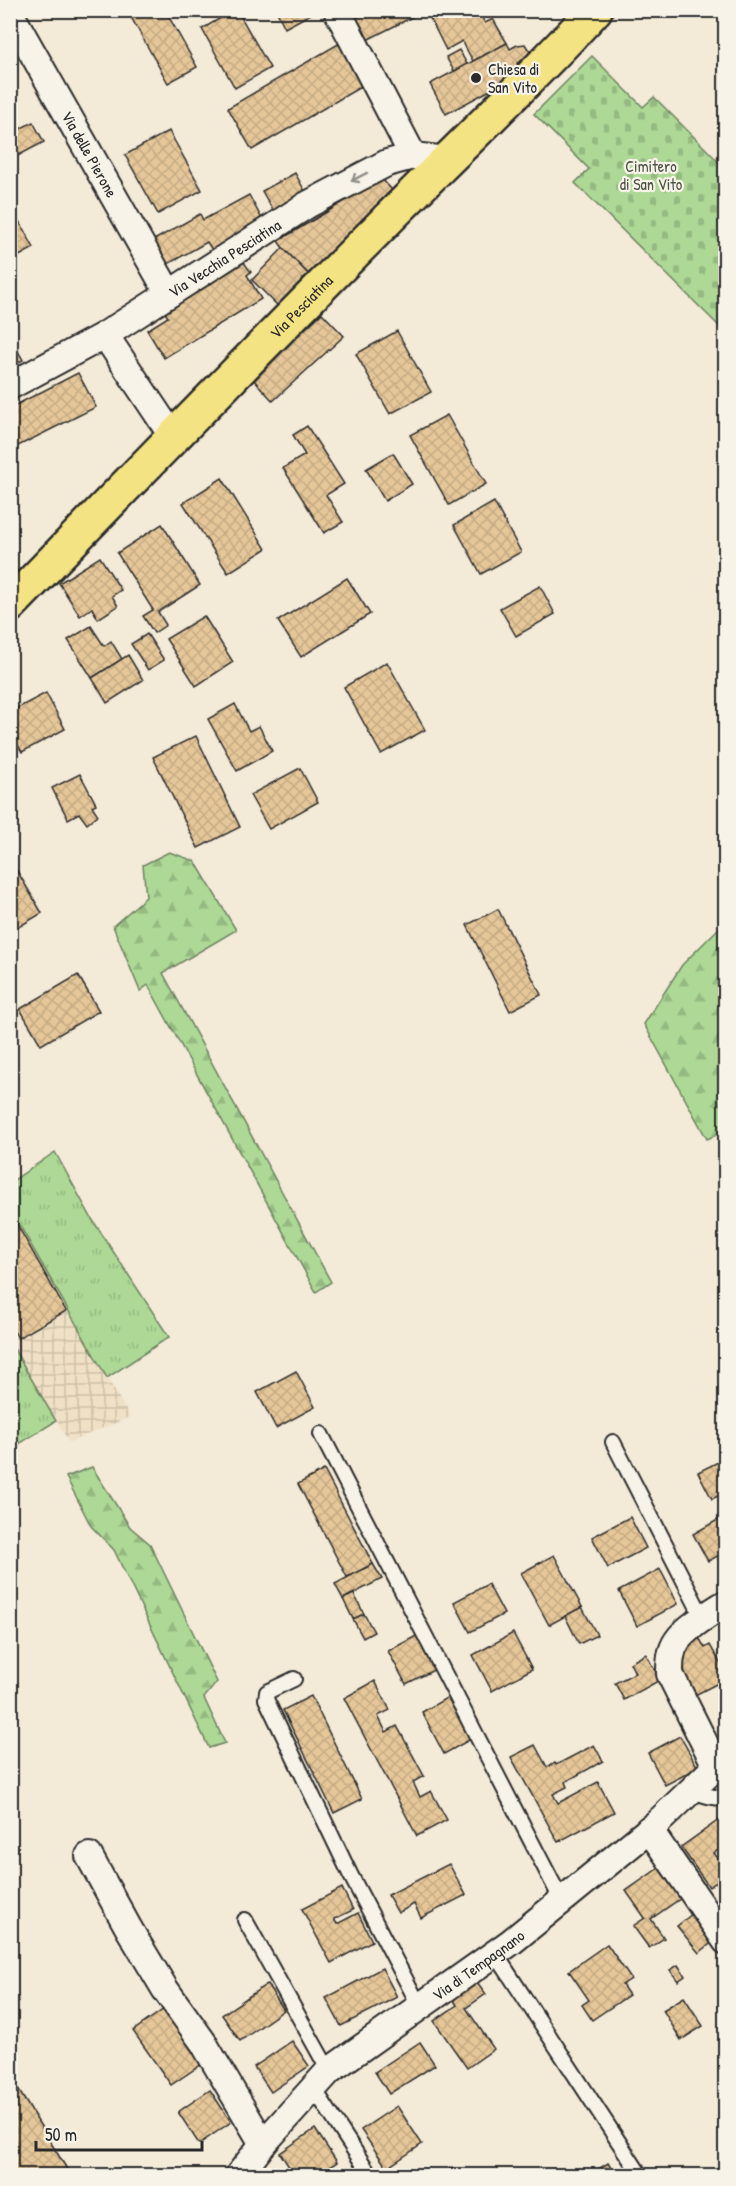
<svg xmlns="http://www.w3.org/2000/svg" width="736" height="2186" viewBox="0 0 736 2186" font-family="'Patrick Hand',sans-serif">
  <defs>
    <pattern id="industrial-grid" width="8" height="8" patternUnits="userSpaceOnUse" patternTransform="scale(1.5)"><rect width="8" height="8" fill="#f0e0c5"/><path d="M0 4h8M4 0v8" fill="none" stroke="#cec0a9"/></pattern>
    <pattern id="grass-tufts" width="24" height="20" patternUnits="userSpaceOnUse" patternTransform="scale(1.5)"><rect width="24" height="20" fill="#add895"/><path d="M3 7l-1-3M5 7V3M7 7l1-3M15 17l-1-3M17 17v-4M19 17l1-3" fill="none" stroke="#95ba81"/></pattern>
    <pattern id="forest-firs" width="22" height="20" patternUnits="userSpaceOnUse" patternTransform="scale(1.5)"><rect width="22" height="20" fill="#add895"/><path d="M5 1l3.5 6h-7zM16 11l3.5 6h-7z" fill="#95ba81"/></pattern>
    <pattern id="cemetery-stones" width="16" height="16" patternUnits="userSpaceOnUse" patternTransform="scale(1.5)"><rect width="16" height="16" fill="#add895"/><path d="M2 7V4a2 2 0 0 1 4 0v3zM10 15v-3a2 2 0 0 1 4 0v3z" fill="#95ba81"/></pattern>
    <pattern id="building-cross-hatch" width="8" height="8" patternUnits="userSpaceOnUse" patternTransform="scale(1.5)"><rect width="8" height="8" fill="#e6c799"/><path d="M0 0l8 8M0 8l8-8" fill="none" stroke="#c5ab84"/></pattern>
  </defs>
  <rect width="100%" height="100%" fill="#f4ead8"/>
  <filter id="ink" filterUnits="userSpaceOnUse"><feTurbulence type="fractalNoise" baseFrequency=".0167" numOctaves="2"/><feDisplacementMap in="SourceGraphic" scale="12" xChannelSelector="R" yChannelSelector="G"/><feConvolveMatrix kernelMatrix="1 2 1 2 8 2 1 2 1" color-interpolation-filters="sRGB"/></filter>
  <g filter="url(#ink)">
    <polygon fill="url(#industrial-grid)" points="10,1210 130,1417 69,1442 11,1344"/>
    <g fill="url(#grass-tufts)" stroke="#6c8260" stroke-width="1.5">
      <polygon points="55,1152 92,1219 169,1337 107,1378 11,1210 11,1182"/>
      <polygon points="11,1344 56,1421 11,1449 10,1449"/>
    </g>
    <g fill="url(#forest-firs)" stroke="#6c8260" stroke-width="1.5">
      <polygon points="169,852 195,861 236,930 163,973 331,1282 316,1292 148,985 140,991 113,926 146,897 143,865"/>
      <polygon points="725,923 725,1131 707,1139 644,1024 682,965 720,927"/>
      <polygon points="92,1467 130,1527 150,1544 217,1682 204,1698 225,1743 209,1748 114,1550 91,1526 66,1477"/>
    </g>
    <polygon fill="url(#cemetery-stones)" stroke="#6c8260" stroke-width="1.5" points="592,56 643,107 654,97 725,168 725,332 575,183 589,169 534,114"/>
    <g fill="url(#building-cross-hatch)" stroke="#2b2b2b" stroke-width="1.5">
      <polygon points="127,10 165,10 197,67 168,83"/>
      <polygon points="234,10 237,10 270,68 235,88 202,29"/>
      <polygon points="276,10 318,10 285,28"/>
      <polygon points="347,10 426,10 363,42"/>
      <polygon points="426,10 478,10 485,23 493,19 507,43 473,61 462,41 446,50"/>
      <polygon points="340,43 364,85 252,150 228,108"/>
      <polygon points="507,43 510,49 517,45 525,44 530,52 525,59 517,63 522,73 446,114 430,84"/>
      <polygon points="459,50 467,64 454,71 446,57"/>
      <polygon points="33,122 44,142 10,160 10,134"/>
      <polygon points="169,131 202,190 158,214 125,155"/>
      <polygon points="295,173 306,193 274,212 262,191"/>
      <polygon points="382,179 392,190 310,276 283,248 278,241"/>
      <polygon points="249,195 263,221 212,250 207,242 168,264 154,240 200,214 203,220"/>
      <polygon points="10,205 34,248 10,261"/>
      <polygon points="283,248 310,276 279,307 252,280"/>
      <polygon points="237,253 251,272 247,275 261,299 164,358 147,330 168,317 161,307"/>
      <polygon points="322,313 344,336 273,401 252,378"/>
      <polygon points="397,331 431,392 390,414 356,354"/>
      <polygon points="10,337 23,360 10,367"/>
      <polygon points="78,373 96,407 10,450 10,408"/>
      <polygon points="447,415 486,484 449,505 410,435"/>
      <polygon points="307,426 344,484 326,495 343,522 324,533 283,468 305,455 293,435"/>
      <polygon points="393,453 412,484 385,501 366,469"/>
      <polygon points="222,478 266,549 228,573 183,503"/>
      <polygon points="494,502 521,552 481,574 454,525"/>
      <polygon points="162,524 200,585 158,612 166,625 154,633 143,616 153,610 117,553"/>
      <polygon points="100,557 121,590 112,596 118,606 98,619 92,608 80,616 59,583"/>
      <polygon points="347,578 370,614 301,657 278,621"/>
      <polygon points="540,586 555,614 516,636 500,608"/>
      <polygon points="204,616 233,662 196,686 166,639"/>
      <polygon points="91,626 104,646 111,641 122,659 92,678 68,640"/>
      <polygon points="147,634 164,660 148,670 131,644"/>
      <polygon points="128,655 143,680 107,703 92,678"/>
      <polygon points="387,662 425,730 381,754 344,687"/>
      <polygon points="46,693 65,729 22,752 10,731 10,712"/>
      <polygon points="235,704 249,731 259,726 272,751 237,771 208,719"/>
      <polygon points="196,736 240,827 198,848 153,757"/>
      <polygon points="300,768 318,802 269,829 250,795"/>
      <polygon points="80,774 96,804 92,806 98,815 87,824 79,813 68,819 52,788"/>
      <polygon points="10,859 42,913 17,928 10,916"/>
      <polygon points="498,909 541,995 510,1011 467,925"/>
      <polygon points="78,975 99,1011 41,1045 20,1009"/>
      <polygon points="10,1212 66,1311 18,1338 10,1324"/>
      <polygon points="296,1371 315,1407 276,1428 257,1392"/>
      <polygon points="726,1458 726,1492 712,1499 698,1472"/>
      <polygon points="324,1470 373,1564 347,1577 298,1484"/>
      <polygon points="630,1517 646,1548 608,1568 592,1537"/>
      <polygon points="723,1517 726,1521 726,1552 708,1561 693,1534"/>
      <polygon points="554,1555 582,1607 549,1625 521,1573"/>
      <polygon points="373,1564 382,1579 343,1599 335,1584"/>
      <polygon points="660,1569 678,1604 637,1626 619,1591"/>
      <polygon points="488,1584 504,1614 470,1632 454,1602"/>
      <polygon points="354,1594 364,1614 353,1619 343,1599"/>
      <polygon points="582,1607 597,1635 579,1644 565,1616"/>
      <polygon points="364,1614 374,1632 363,1638 353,1619"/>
      <polygon points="513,1633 532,1669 492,1691 473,1655"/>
      <polygon points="418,1635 436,1669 406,1684 388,1651"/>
      <polygon points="698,1636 705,1648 710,1645 726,1674 726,1679 693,1696 676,1663"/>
      <polygon points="646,1654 660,1680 624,1700 615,1683 635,1673 630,1663"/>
      <polygon points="375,1681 390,1710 378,1716 386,1732 397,1726 424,1776 413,1782 420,1797 431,1791 447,1820 417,1836 344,1698"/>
      <polygon points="311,1696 362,1799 334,1813 283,1710"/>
      <polygon points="448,1697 471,1739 444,1754 422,1712"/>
      <polygon points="680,1736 698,1768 665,1785 648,1753"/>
      <polygon points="535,1745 547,1767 555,1763 556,1765 594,1745 603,1761 565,1782 567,1787 553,1794 558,1803 598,1782 614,1812 558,1842 511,1757"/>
      <polygon points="726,1815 726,1845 714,1853 726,1869 726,1875 709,1887 681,1847"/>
      <polygon points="449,1864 466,1895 421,1918 414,1904 398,1913 388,1895"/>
      <polygon points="663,1865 684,1896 651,1919 664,1938 649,1948 633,1926 645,1918 626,1891"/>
      <polygon points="342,1888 353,1910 334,1919 337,1924 358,1913 372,1941 331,1963 302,1909"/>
      <polygon points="692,1914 714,1941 699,1953 677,1926"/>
      <polygon points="607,1944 631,1979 622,1985 629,1995 592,2020 582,2005 589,2000 569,1971"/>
      <polygon points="678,1965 685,1976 678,1981 670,1970"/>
      <polygon points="382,1968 397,1997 341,2026 326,1998"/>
      <polygon points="477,1982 486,1994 466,2008 494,2049 467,2068 434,2021 457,2005 453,1999"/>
      <polygon points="267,1984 284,2010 240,2041 222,2015"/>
      <polygon points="684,1997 703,2026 681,2040 663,2010"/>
      <polygon points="164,2009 202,2064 171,2085 133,2031"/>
      <polygon points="292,2041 309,2066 271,2092 254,2067"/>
      <polygon points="420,2042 435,2065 389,2094 375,2072"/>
      <polygon points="10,2076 70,2174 68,2176 10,2176"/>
      <polygon points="210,2090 231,2122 199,2144 178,2112"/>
      <polygon points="397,2106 422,2144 387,2168 361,2130"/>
      <polygon points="315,2129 337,2162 316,2176 295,2176 280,2153"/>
      <polygon points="608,2163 616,2176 587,2176"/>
      <polygon points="452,2167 458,2176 440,2176"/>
    </g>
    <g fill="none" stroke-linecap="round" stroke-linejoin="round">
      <defs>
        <g id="lane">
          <polyline points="321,1434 562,1901"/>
          <polyline points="613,1442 703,1618"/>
          <polyline points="294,1679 267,1692 266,1699 350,1874 420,2007"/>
          <polyline points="691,1791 708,1796 726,1799"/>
          <polyline points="245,1920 329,2071"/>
          <polyline points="495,1953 641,2176"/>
          <polyline points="313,2087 371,2176"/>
        </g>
        <g id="street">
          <polyline points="337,10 413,156"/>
          <path id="s1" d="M10 13 169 294"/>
          <polyline points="105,335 173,437"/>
          <path id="s2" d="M10 386 105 335 307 205 362 176 387 163 413 156 447 160"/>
          <path d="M716 1766 670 1674C670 1663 670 1651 677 1641 685 1628 712 1612 726 1603"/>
          <polyline points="649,1829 726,1941"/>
          <polyline points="89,1856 129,1929 165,1989 203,2042 263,2144"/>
          <path id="s3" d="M238 2176 263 2144 329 2071 511 1942 656 1824 726 1757"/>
        </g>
        <g id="primary">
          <path id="s4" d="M10 605C134 478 256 351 381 226 452 154 526 85 595 10"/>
        </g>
      </defs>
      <use href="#lane" stroke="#2b2b2b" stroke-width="18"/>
      <use href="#street" stroke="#2b2b2b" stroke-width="30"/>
      <use href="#primary" stroke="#2b2b2b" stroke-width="38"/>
      <use href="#lane" stroke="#f7f3e8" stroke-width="14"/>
      <use href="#street" stroke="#f7f3e8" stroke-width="26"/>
      <use href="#primary" stroke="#f4e382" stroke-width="33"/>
    </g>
    <defs><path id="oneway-shaft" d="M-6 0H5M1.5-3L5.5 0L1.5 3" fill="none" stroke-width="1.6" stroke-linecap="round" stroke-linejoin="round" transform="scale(1.5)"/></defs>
    <use stroke="#918f8a" href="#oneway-shaft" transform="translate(359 177) rotate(153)"/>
  </g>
  <circle fill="#2b2b2b" stroke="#f7f3e8" stroke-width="2" cx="476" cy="78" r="6"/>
  <g text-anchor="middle" stroke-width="4.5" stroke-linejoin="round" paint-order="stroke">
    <g font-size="16" fill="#2b2b2b" stroke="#f7f3e8" text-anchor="start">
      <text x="488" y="75">Chiesa di<tspan x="488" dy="18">San Vito</tspan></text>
    </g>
    <g font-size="16" fill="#2b2b2b" stroke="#f7f3e8">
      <text dy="6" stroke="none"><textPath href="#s1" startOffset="162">Via delle Pierone</textPath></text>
      <text dy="6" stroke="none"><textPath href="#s2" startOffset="250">Via Vecchia Pesciatina</textPath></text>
      <text dy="6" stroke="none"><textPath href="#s4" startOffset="417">Via Pesciatina</textPath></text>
      <text dy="6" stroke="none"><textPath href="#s3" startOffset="322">Via di Tempagnano</textPath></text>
    </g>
    <g font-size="16" fill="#4c5646" stroke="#f7f3e8">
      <text x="651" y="172">Cimitero<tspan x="651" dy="18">di San Vito</tspan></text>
    </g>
  </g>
  <rect width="736" height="2186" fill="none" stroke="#f7f3e8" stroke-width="36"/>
  <rect x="18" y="18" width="700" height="2150" fill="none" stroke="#2b2b2b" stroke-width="2" filter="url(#ink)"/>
  <path d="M36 2141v9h166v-9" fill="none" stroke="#2b2b2b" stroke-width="3"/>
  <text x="45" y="2141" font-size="18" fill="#2b2b2b" stroke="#f7f3e8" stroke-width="4.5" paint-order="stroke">50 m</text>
</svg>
